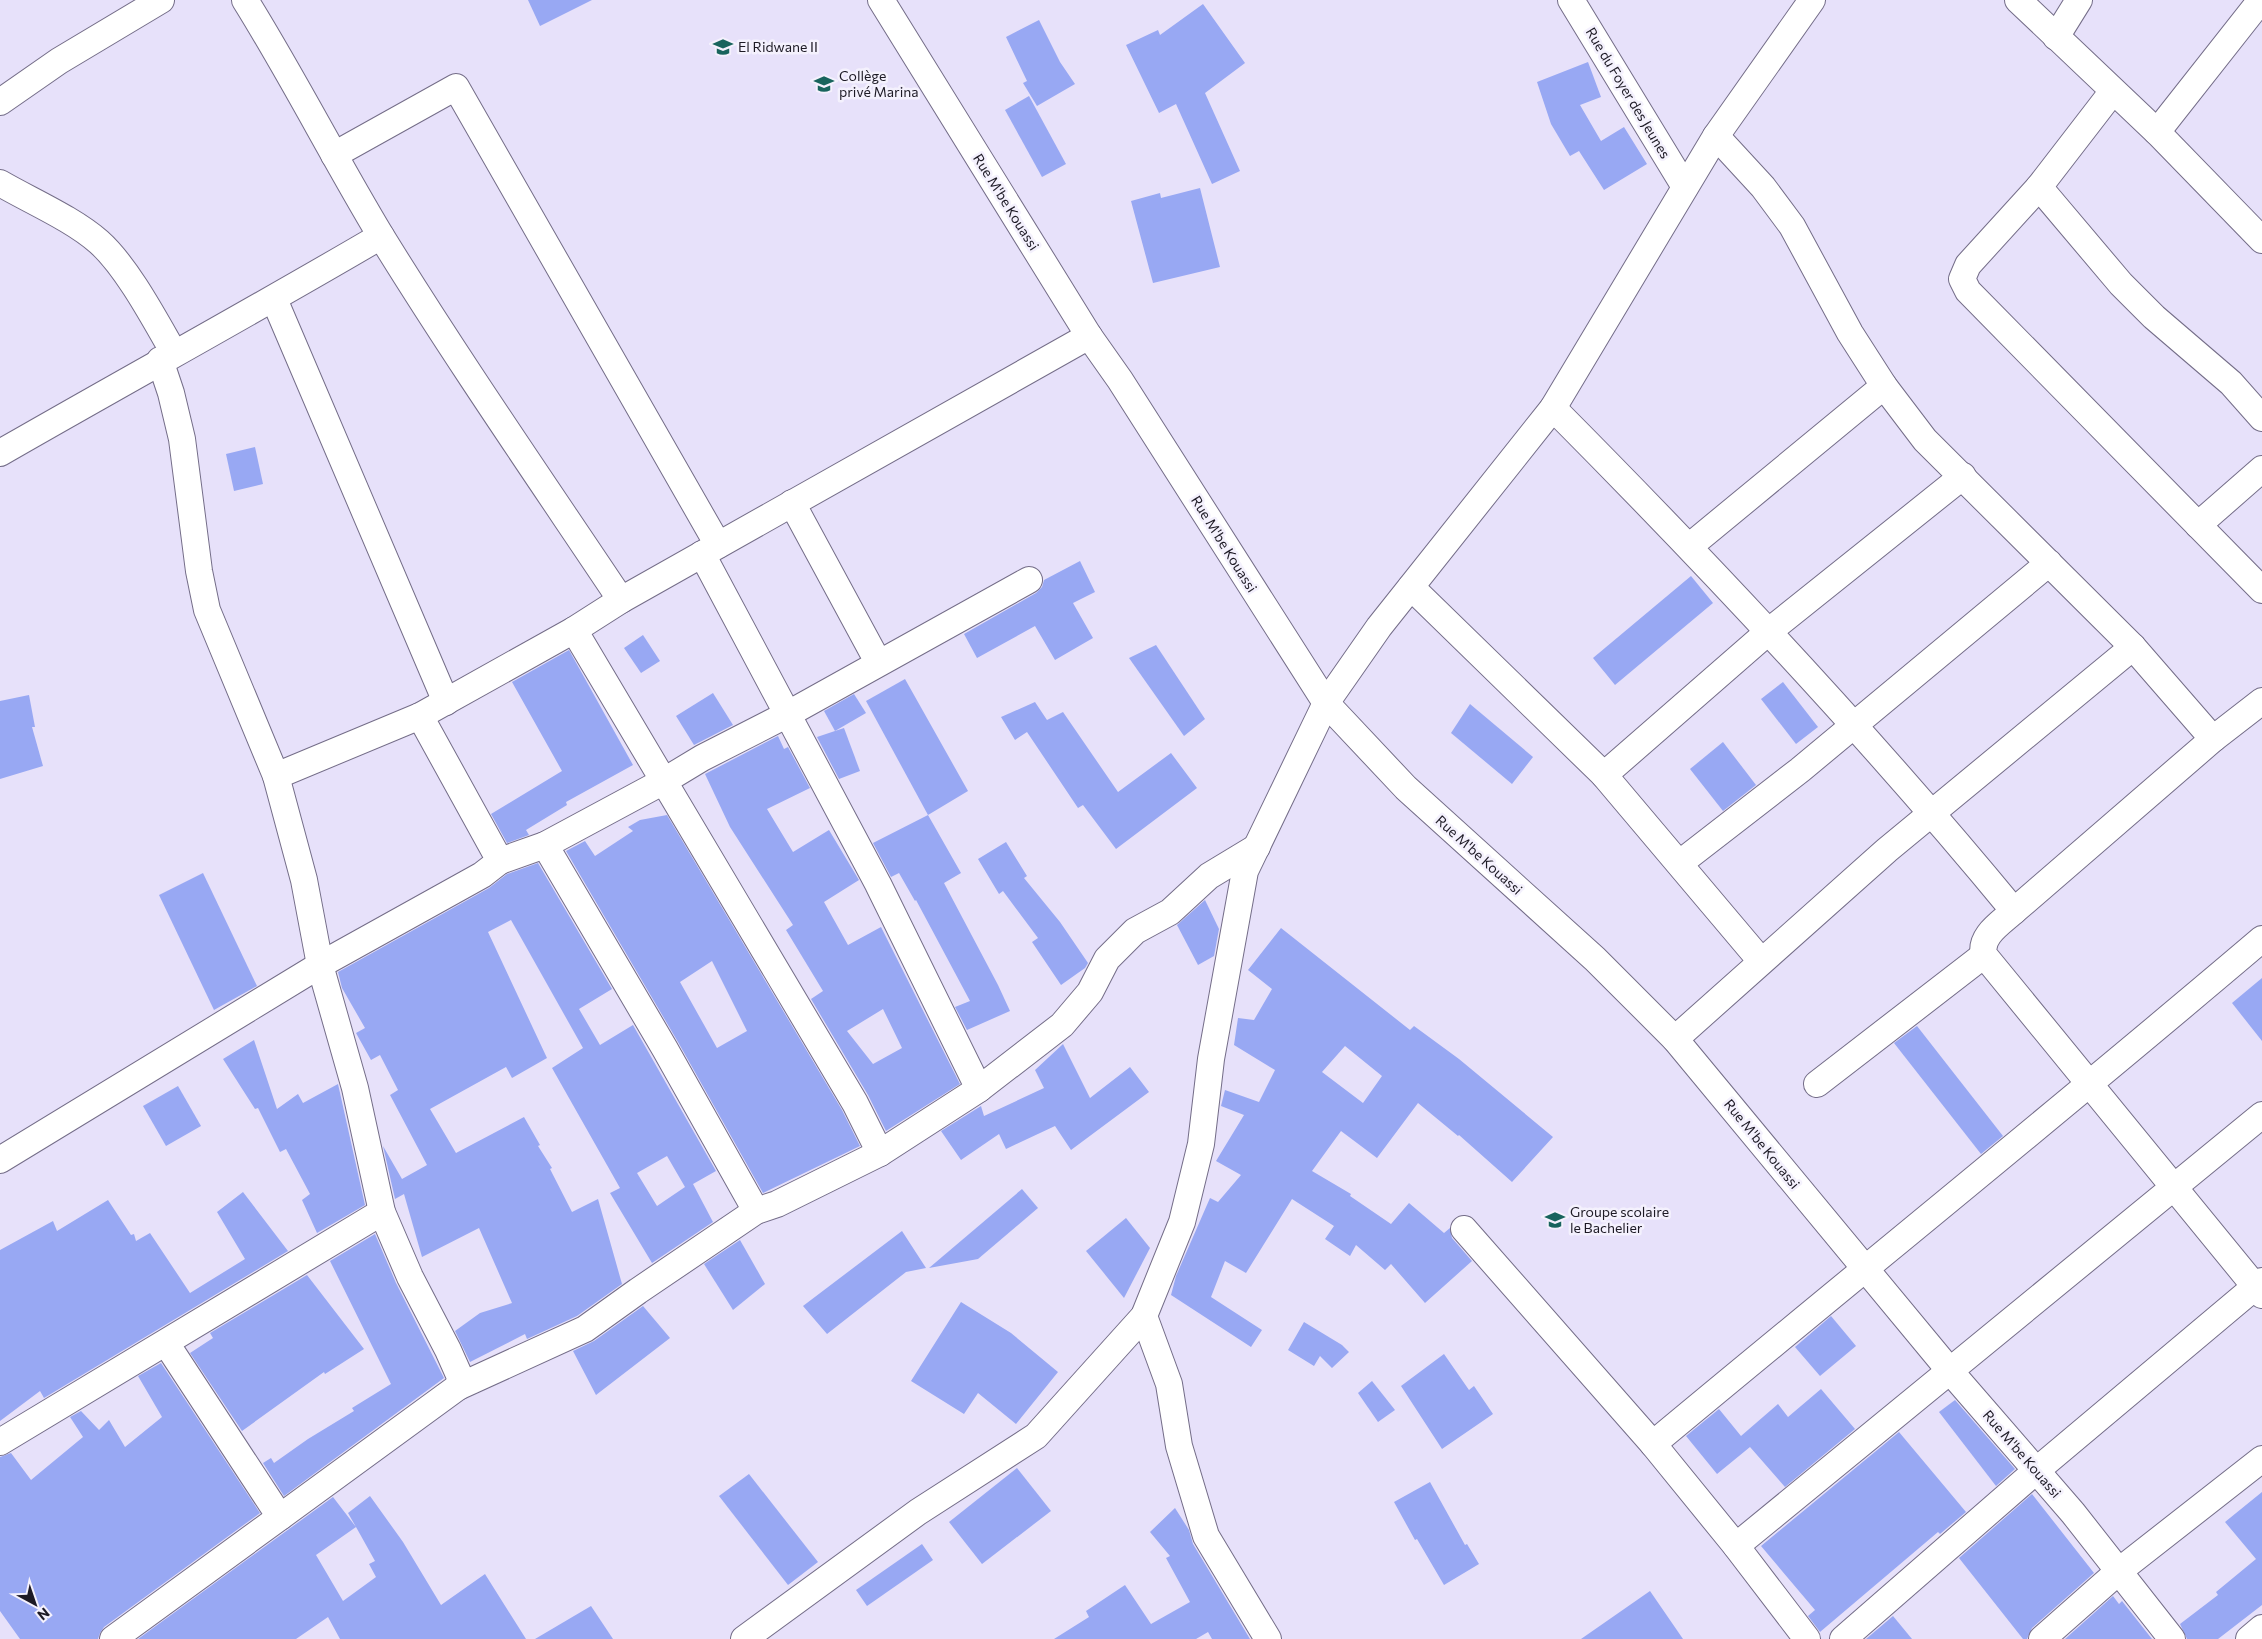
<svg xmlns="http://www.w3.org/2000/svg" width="2262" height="1639" viewBox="0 0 2262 1639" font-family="Commissioner,sans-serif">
  <rect width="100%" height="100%" fill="#e7e1fa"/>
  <g fill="#98a8f3" fill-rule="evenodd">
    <polygon points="528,0 592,0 540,26"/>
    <polygon points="1203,4 1245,63 1205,93 1240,171 1212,184 1176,104 1159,113 1126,45 1158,30 1160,35"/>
    <polygon points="1039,20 1060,62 1075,84 1037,106 1023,83 1027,81 1006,37"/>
    <polygon points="1588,62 1601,97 1580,105 1601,141 1624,127 1647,164 1604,190 1579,151 1570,156 1551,124 1537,82"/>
    <polygon points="1029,96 1066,164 1042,177 1005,110"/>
    <polygon points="1200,188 1220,267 1153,283 1131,201 1160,193 1161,198"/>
    <polygon points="255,447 263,484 234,491 226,454"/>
    <polygon points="1080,561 1095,592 1073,603 1093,638 1055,660 1035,626 977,658 964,634 1036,593 1042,587 1044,580"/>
    <polygon points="1691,576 1713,603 1615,685 1593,658"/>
    <polygon points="643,635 660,661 641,673 624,648"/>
    <polygon points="1156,645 1205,719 1184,736 1129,658"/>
    <polygon points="569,650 633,765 566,802 567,805 526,830 529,835 507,843 491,814 562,771 512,682"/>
    <polygon points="905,679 968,791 928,815 866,701"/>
    <polygon points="1783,682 1818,727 1796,744 1761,699"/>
    <polygon points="713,693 733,725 694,745 676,716"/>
    <polygon points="854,694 866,713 835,731 824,711"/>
    <polygon points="29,695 35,727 32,727 43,766 0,779 0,701"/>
    <polygon points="1035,702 1047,720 1063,712 1118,792 1171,753 1197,788 1116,849 1083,805 1078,808 1027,732 1015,740 1001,717"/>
    <polygon points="1470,704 1533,757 1512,784 1451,733"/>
    <polygon points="844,728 860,771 839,779 817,737"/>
    <path d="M778 736 784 749 788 747 810 788 767 809 793 852 829 830 859 880 824 902 848 945 881 927 960 1084 886 1131 868 1095 811 999 823 991 786 930 793 925 730 827 705 774ZM883 1009 902 1048 873 1064 847 1031Z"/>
    <polygon points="1723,742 1756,785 1723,811 1690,769"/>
    <path d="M667 815 842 1110 860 1146 763 1193 678 1042 566 851 585 841 595 856 633 831 628 827 640 820ZM712 961 747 1031 717 1048 680 982Z"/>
    <polygon points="928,815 961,873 944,883 998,985 1010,1011 967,1030 955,1007 970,1001 916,900 915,901 899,873 891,877 873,843"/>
    <polygon points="1006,842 1027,876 1024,878 1060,922 1088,963 1085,968 1061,985 1032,942 1038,938 1003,891 999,894 978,859"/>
    <path d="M538 863 612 989 579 1009 600 1045 633 1025 716 1171 693 1184 713 1222 652 1263 610 1193 620 1188 552 1068 583 1048 511 920 488 932 547 1058 512 1078 506 1067 430 1109 456 1153 524 1117 540 1145 538 1146 552 1168 550 1169 572 1212 598 1199 622 1284 577 1316 527 1339 525 1334 470 1362 455 1331 480 1313 512 1303 479 1228 422 1257 404 1194 395 1199 383 1146 402 1179 427 1165 390 1095 398 1090 380 1055 371 1060 356 1033 365 1028 342 988 338 972 489 888 507 874ZM667 1156 685 1187 657 1206 637 1173Z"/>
    <polygon points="203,873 257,986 214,1010 159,895"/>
    <polygon points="1205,900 1219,929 1214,956 1198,965 1177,925"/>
    <path d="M1281 928 1410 1030 1414 1026 1459 1059 1553 1137 1512 1182 1459 1135 1458 1136 1418 1103 1377 1158 1341 1131 1312 1171 1351 1194 1350 1196 1391 1224 1409 1203 1444 1233 1450 1228 1452 1238 1472 1261 1425 1303 1391 1264 1385 1270 1356 1245 1350 1256 1325 1239 1334 1226 1292 1199 1246 1273 1225 1261 1211 1297 1262 1330 1251 1347 1171 1295 1176 1276 1210 1198 1218 1202 1241 1175 1216 1161 1244 1115 1221 1106 1225 1090 1259 1102 1275 1070 1234 1045 1238 1018 1254 1020 1272 989 1248 970ZM1345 1046 1382 1076 1363 1103 1322 1072Z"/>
    <polygon points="2262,978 2262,1041 2232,1003"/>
    <polygon points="1917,1026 2003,1136 1981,1154 1894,1043"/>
    <polygon points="254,1040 277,1109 298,1094 303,1103 338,1084 365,1205 317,1233 302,1200 310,1194 286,1149 280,1152 258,1108 255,1109 223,1059"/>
    <polygon points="1063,1044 1090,1098 1130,1067 1149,1092 1071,1150 1055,1126 1006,1149 999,1134 961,1160 941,1131 981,1106 984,1116 1044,1088 1035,1070"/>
    <polygon points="178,1086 201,1126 166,1146 143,1106"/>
    <polygon points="1022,1189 1038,1208 978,1259 929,1268"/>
    <polygon points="243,1192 288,1251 44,1398 40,1391 0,1421 0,1250 53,1221 57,1231 108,1200 131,1235 134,1234 136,1241 150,1233 190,1293 245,1259 217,1212"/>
    <polygon points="1126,1218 1150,1248 1124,1298 1086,1251"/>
    <polygon points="902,1231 926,1268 906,1272 827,1334 803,1306"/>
    <polygon points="375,1234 396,1283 444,1378 284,1496 263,1463 271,1458 274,1463 308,1439 354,1411 352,1408 391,1384 330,1261"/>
    <polygon points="740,1240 765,1284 733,1310 704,1264"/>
    <polygon points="307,1275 364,1349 325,1374 324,1372 242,1431 190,1353 213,1338 210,1333"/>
    <polygon points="961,1302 1011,1333 1058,1372 1016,1424 978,1393 964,1414 911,1381"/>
    <polygon points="643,1306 670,1338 596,1395 573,1351 594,1341"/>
    <polygon points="1831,1316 1856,1346 1820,1376 1795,1347"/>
    <polygon points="1304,1322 1342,1345 1349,1352 1332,1368 1320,1356 1314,1366 1288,1350"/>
    <polygon points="1444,1354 1469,1390 1474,1386 1493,1414 1442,1449 1401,1386"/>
    <polygon points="161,1363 260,1513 104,1627 100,1633 98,1639 20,1639 0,1611 0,1457 11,1453 31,1480 83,1437 70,1417 81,1411 99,1430 109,1420 125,1447 162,1417 138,1376"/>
    <polygon points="1372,1381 1395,1410 1378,1422 1358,1393"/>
    <polygon points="1821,1389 1855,1429 1785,1487 1750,1447 1717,1474 1686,1436 1719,1409 1741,1436 1778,1404 1788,1417"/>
    <polygon points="1955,1400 2015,1469 1996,1486 1939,1412"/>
    <polygon points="1899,1432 1966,1512 1940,1534 1938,1532 1820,1632 1808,1616 1815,1610 1761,1546"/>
    <polygon points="1017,1468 1051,1511 982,1564 949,1522"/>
    <polygon points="749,1474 818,1562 788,1585 719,1496"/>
    <polygon points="1430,1482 1465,1545 1467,1544 1479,1564 1444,1585 1417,1539 1415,1540 1394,1502"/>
    <polygon points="2262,1492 2262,1605 2218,1639 2187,1639 2180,1624 2218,1595 2216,1592 2256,1559 2225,1522"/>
    <polygon points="2032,1494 2094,1573 2032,1628 2027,1639 2023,1639 1959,1558"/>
    <path d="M370 1496 403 1542 441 1605 485 1574 526 1639H340L328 1617 296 1639H138L333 1497 356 1527 348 1513ZM356 1527 375 1561 369 1564 376 1577 343 1601 316 1555Z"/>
    <polygon points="1175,1508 1189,1530 1193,1544 1250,1639 1212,1639 1208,1632 1196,1639 1054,1639 1089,1617 1086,1611 1125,1585 1151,1624 1190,1602 1166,1558 1170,1556 1150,1532"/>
    <polygon points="922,1544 933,1560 867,1606 856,1590"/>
    <polygon points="1650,1591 1683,1639 1581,1639"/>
    <polygon points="2113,1596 2119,1604 2122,1601 2152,1639 2065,1639"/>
    <polygon points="591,1606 613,1639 535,1639"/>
    <polygon points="1893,1616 1912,1639 1866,1639"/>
  </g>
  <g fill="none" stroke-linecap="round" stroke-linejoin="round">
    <defs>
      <g id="minor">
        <path d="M245 0C293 77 334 158 381 236 457 359 540 479 621 600"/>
        <polyline points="881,0 1089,336 1120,380 1326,703 1406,788 1595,959 1675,1039 1950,1371 2073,1513 2172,1639"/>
        <polyline points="1571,0 1685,187"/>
        <polyline points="2018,0 2157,132 2262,240"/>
        <polyline points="2056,37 2079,0"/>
        <polyline points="2113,91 2039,187 1968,265 1962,279 1968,291 2262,590"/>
        <polyline points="0,102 59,61 161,0"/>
        <polyline points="2157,132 2261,0"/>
        <polyline points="1716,136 1763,187 1792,226 1850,333 1884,386 1925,440 2133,647 2213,739"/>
        <polyline points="334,155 456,87 718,545"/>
        <path d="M0 183C31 201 73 219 99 242 127 267 155 320 174 353"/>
        <polyline points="2039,187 2121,284 2154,317 2231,383 2262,418"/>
        <polyline points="274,299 446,702"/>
        <path d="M1553 408C1713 569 1869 735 2014 911"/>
        <path d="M0 453C127 380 255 310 381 236"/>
        <polyline points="792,503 878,662"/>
        <polyline points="2198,525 2262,469"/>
        <polyline points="1690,546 1884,386"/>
        <polyline points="702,554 878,884 979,1089"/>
        <polyline points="1411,587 1604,775 1761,961"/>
        <polyline points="574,630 855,1103 880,1153"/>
        <path d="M2262 701 2213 739 2014 911C2001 923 1979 936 1984 955L2262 1295"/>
        <polyline points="1604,775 1768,632 1963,476"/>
        <polyline points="276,776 420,716 574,630 621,600 1089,336"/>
        <polyline points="545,845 665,1049 756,1211"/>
        <polyline points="500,861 545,845 664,781 702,758 788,714 1029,580"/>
        <polyline points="1680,863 1800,770 2049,563"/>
        <polyline points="1675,1039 1887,850 2133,647"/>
        <polyline points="1817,1084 1984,955"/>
        <polyline points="0,1160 320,965 482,875 500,861 420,716"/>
        <polyline points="1464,1229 1653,1444 1736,1546 1807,1639"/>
        <polyline points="1144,1316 1169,1384 1179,1446 1206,1536 1268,1639"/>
        <polyline points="166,1343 280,1517"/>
        <polyline points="458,1387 585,1329 638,1291 756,1211 777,1204 880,1153 979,1089 1062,1025 1090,992 1107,959 1135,931 1170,912 1209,876 1257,847"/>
        <polyline points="0,1442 382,1212"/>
        <path d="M1653 1444C1856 1275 2061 1110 2262 939"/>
        <polyline points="1736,1546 2262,1115"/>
        <polyline points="113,1639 458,1387 460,1377 448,1350 410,1277 382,1212 355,1088 320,965 304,880 276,776 207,610 199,571 182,439 171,393 160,360"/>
        <polyline points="744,1639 918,1512 1036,1436 1144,1316 1182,1222 1201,1144 1211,1059 1245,871 1326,703 1379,627 1553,408 1716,136 1812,0"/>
        <polyline points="1843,1639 2037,1470 2262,1281"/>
        <polyline points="2042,1639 2119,1571 2262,1459"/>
        <polyline points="2249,1639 2262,1628"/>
      </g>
    </defs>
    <use href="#minor" stroke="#746d88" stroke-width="28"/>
    <use href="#minor" stroke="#fff" stroke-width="26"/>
  </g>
  <defs>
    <symbol id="school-bare" viewBox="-9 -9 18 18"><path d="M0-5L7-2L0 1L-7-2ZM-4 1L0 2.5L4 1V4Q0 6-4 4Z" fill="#18645d" stroke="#f4f1fd" stroke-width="2.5" paint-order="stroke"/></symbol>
    <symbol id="university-bare" viewBox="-9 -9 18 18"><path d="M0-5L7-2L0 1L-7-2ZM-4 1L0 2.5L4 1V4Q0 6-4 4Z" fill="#18645d" stroke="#f4f1fd" stroke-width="2.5" paint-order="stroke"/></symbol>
  </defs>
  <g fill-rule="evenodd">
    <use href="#school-bare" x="709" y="33" width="28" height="28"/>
    <use href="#university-bare" x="810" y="70" width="28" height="28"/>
    <use href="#school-bare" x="1541" y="1206" width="28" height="28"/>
  </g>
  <g text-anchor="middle" stroke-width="5" stroke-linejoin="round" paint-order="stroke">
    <g font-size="14" fill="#1d1a25" stroke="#f4f1fd" text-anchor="start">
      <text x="738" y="52">El Ridwane II</text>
      <text x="839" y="81">Collège<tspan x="839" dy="16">privé Marina</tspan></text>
      <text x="1570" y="1217">Groupe scolaire<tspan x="1570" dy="16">le Bachelier</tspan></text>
    </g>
    <g font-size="14" fill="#1d1a25" stroke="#f4f1fd">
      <text transform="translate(1628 93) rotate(59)" y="5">Rue du Foyer des Jeunes</text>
      <text transform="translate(1006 202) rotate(58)" y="5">Rue M'be Kouassi</text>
      <text transform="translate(1224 544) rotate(58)" y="5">Rue M'be Kouassi</text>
      <text transform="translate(1479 855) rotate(42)" y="5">Rue M'be Kouassi</text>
      <text transform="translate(1762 1144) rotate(51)" y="5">Rue M'be Kouassi</text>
      <text transform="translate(2022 1454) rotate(49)" y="5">Rue M'be Kouassi</text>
    </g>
  </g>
  <g transform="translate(35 1604) rotate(140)" stroke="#f4f1fd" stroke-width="4" paint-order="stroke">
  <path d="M0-4L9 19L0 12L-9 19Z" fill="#1d1a25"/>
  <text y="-8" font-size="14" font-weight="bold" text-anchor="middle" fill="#1d1a25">N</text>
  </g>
</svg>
